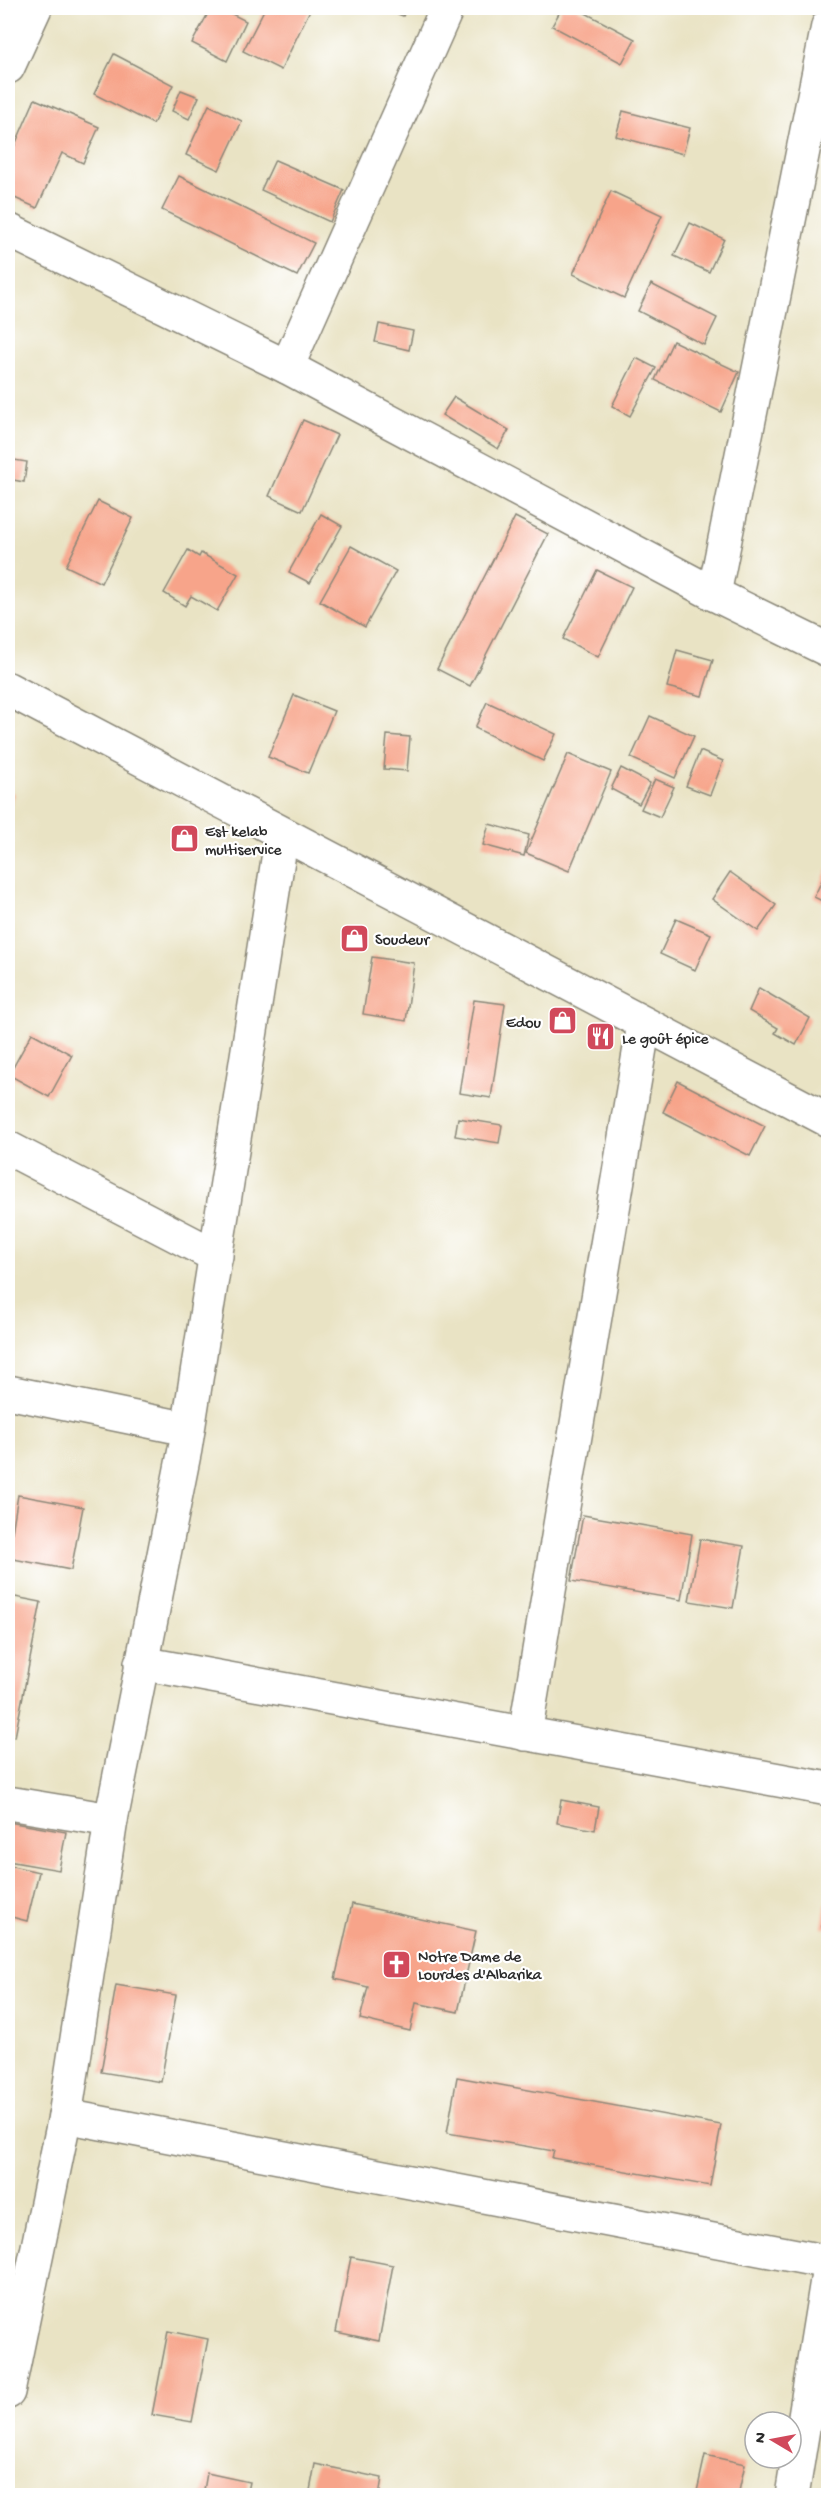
<svg xmlns="http://www.w3.org/2000/svg" width="836" height="2503" viewBox="0 0 836 2503" font-family="'Gochi Hand',sans-serif">
  <rect width="100%" height="100%" fill="#fff"/>
  <filter id="ink" filterUnits="userSpaceOnUse"><feTurbulence type="fractalNoise" baseFrequency=".0167" numOctaves="2"/><feDisplacementMap in="SourceGraphic" scale="12" xChannelSelector="R" yChannelSelector="G"/><feConvolveMatrix kernelMatrix="1 2 1 2 8 2 1 2 1" color-interpolation-filters="sRGB"/></filter>
  <filter id="wash" filterUnits="userSpaceOnUse"><feTurbulence type="fractalNoise" baseFrequency=".008" numOctaves="4" result="noise"/><feDisplacementMap in="SourceGraphic" scale="24" xChannelSelector="R" yChannelSelector="G"/><feGaussianBlur stdDeviation="1.35" result="paint"/><feColorMatrix in="noise" values="0 0 0 0 0 0 0 0 0 0 0 0 0 0 0 0 0 1.4 0 .05"/><feComposite in="paint" operator="in"/></filter>
  <g filter="url(#wash)">
    <rect width="100%" height="100%" fill="#e9e3c4"/>
    <g id="blocks">
      <g fill="#f7a48a">
        <polygon points="211,8 220,8 246,21 227,61 192,43"/>
        <polygon points="265,8 305,8 310,10 281,70 243,51"/>
        <polygon points="383,8 407,8 403,16"/>
        <polygon points="562,8 576,8 635,39 622,63 552,26"/>
        <polygon points="114,54 173,85 153,124 94,94"/>
        <polygon points="181,90 199,97 189,119 172,111"/>
        <polygon points="35,99 99,127 83,163 62,153 37,208 8,195 8,161"/>
        <polygon points="209,105 242,121 219,170 186,155"/>
        <polygon points="623,111 690,128 683,154 616,136"/>
        <polygon points="275,160 344,190 330,222 261,190"/>
        <polygon points="179,176 314,243 297,276 162,210"/>
        <polygon points="611,191 662,215 624,298 573,274"/>
        <polygon points="690,223 724,239 709,272 674,256"/>
        <polygon points="651,284 717,318 704,345 638,311"/>
        <polygon points="379,324 413,331 409,350 375,342"/>
        <polygon points="673,341 739,372 721,412 655,380"/>
        <polygon points="636,358 656,368 630,416 612,406"/>
        <polygon points="454,397 509,430 498,449 442,415"/>
        <polygon points="303,420 337,435 302,511 269,496"/>
        <polygon points="8,459 27,462 24,482 8,479"/>
        <polygon points="98,501 133,518 101,583 66,566"/>
        <polygon points="321,514 342,526 310,583 289,572"/>
        <polygon points="515,517 548,534 470,686 437,669"/>
        <polygon points="351,546 396,571 365,627 320,601"/>
        <polygon points="188,550 199,557 201,553 238,574 217,611 191,596 185,606 164,593"/>
        <polygon points="597,570 632,587 598,657 563,639"/>
        <polygon points="677,650 713,660 702,696 667,687"/>
        <polygon points="294,695 334,711 308,773 268,757"/>
        <polygon points="487,702 556,734 543,761 475,728"/>
        <polygon points="650,716 694,736 675,778 631,758"/>
        <polygon points="387,735 410,737 407,771 384,769"/>
        <polygon points="700,751 723,761 710,795 686,786"/>
        <polygon points="568,754 611,772 569,871 526,853"/>
        <polygon points="621,768 650,783 639,804 611,789"/>
        <polygon points="655,779 674,787 660,817 641,809"/>
        <polygon points="8,791 15,794 8,809"/>
        <polygon points="489,824 529,835 524,856 483,845"/>
        <polygon points="828,868 828,904 814,897"/>
        <polygon points="730,872 776,905 758,931 712,899"/>
        <polygon points="676,919 711,934 695,970 660,954"/>
        <polygon points="372,957 414,963 406,1021 363,1014"/>
        <polygon points="759,988 810,1018 796,1045 775,1033 778,1028 749,1011"/>
        <polygon points="474,1000 505,1004 491,1098 459,1093"/>
        <polygon points="32,1033 72,1055 49,1097 9,1075"/>
        <polygon points="678,1081 765,1126 750,1156 663,1112"/>
        <polygon points="458,1118 502,1125 499,1143 455,1136"/>
        <polygon points="18,1495 83,1507 71,1570 8,1558"/>
        <polygon points="583,1515 692,1534 681,1600 571,1581"/>
        <polygon points="700,1539 744,1546 733,1608 689,1601"/>
        <polygon points="10,1596 41,1602 15,1737 8,1735 8,1608"/>
        <polygon points="561,1800 599,1807 595,1830 557,1823"/>
        <polygon points="8,1822 66,1832 59,1870 8,1861"/>
        <polygon points="8,1865 39,1872 27,1921 8,1916"/>
        <polygon points="827,1898 828,1898 828,1928 822,1927"/>
        <polygon points="352,1904 476,1931 458,2012 416,2003 410,2031 360,2019 368,1987 335,1979"/>
        <polygon points="116,1985 176,1995 161,2082 101,2072"/>
        <polygon points="457,2077 721,2125 710,2186 552,2158 554,2151 447,2133"/>
        <polygon points="351,2257 393,2265 379,2341 336,2332"/>
        <polygon points="168,2331 208,2339 192,2422 152,2415"/>
        <polygon points="705,2455 745,2464 738,2496 696,2496"/>
        <polygon points="315,2464 382,2478 379,2496 309,2496"/>
        <polygon points="207,2473 249,2482 246,2496 203,2496"/>
      </g>
    </g>
  </g>
  <g filter="url(#ink)">
    <use href="#blocks" fill-opacity="0" stroke="#8a8778" stroke-width="1.5"/>
    <g fill="none" stroke-linecap="round" stroke-linejoin="round">
      <defs>
        <g id="minor">
          <polyline points="8,67 35,8"/>
          <polyline points="8,230 287,367 714,594 828,650"/>
          <polyline points="287,367 447,8"/>
          <polyline points="714,594 828,26"/>
          <polyline points="8,1148 216,1256"/>
          <polyline points="8,1392 188,1429"/>
          <polyline points="141,1663 828,1789"/>
          <polyline points="525,1734 644,1024"/>
          <polyline points="8,1803 111,1820"/>
          <polyline points="65,2116 828,2262"/>
          <polyline points="8,2392 65,2116 111,1820 185,1449 282,834"/>
          <polyline points="792,2496 828,2274"/>
        </g>
        <polyline id="tertiary" points="8,689 828,1120"/>
      </defs>
      <use href="#minor" stroke="#8a8778" stroke-width="36"/>
      <use href="#tertiary" stroke="#8a8778" stroke-width="36"/>
      <use href="#minor" stroke="#fff" stroke-width="33"/>
      <use href="#tertiary" stroke="#fff" stroke-width="33"/>
    </g>
  </g>
  <defs>
    <symbol id="shop-square" viewBox="-11 -11 22 22"><rect x="-9" y="-9" width="18" height="18" rx="4" fill="#d1495b" stroke="#fff"/><path d="M-5-2.5h2.3a2.7 3.5 0 0 1 5.4 0H5L5.5 6h-11ZM-1.5-2.5h3a1.5 2.3 0 0 0-3 0Z" fill="#fff"/></symbol>
    <symbol id="restaurant-square" viewBox="-11 -11 22 22"><rect x="-9" y="-9" width="18" height="18" rx="4" fill="#d1495b" stroke="#fff"/><path d="M-5-6h1v4h1v-4h1v4h1v-4h1v5L-1.5 .5V6h-2V.5L-5-1ZM5-6V6H3V1.5H1.5Q1.5-4 5-6Z" fill="#fff"/></symbol>
    <symbol id="church-square" viewBox="-11 -11 22 22"><rect x="-9" y="-9" width="18" height="18" rx="4" fill="#d1495b" stroke="#fff"/><path d="M-1.2-6h2.4v3.5h3.3v2.4h-3.3V6h-2.4V-.1h-3.3v-2.4h3.3Z" fill="#fff"/></symbol>
  </defs>
  <g fill-rule="evenodd">
    <use href="#shop-square" x="168" y="822" width="33" height="33"/>
    <use href="#shop-square" x="338" y="922" width="33" height="33"/>
    <use href="#shop-square" x="546" y="1004" width="33" height="33"/>
    <use href="#restaurant-square" x="584" y="1020" width="33" height="33"/>
    <use href="#church-square" x="380" y="1948" width="33" height="33"/>
  </g>
  <g text-anchor="middle" stroke-width="4.5" stroke-linejoin="round" paint-order="stroke">
    <g font-size="16" fill="#2b2b2b" stroke="#fff" text-anchor="start">
      <text x="205" y="836">Est kelab<tspan x="205" dy="18">multiservice</tspan></text>
      <text x="375" y="944">Soudeur</text>
      <text x="541" y="1027" text-anchor="end">Edou</text>
      <text x="622" y="1043">Le goût épice</text>
      <text x="418" y="1961">Notre Dame de<tspan x="418" dy="18">Lourdes d'Albarika</tspan></text>
    </g>
  </g>
  <rect width="836" height="2503" fill="none" stroke="#fff" stroke-width="30"/>
  <g transform="translate(773 2440) rotate(280)"><circle r="28" fill="#ffffff" stroke="#aaaaaa" stroke-width="1.5"/>
  <path d="M0-4.5L10 22L0 15L-10 22Z" fill="#d1495b"/>
  <text y="-9" font-size="16" font-weight="bold" text-anchor="middle" fill="#2b2b2b">N</text>
  </g>
</svg>
